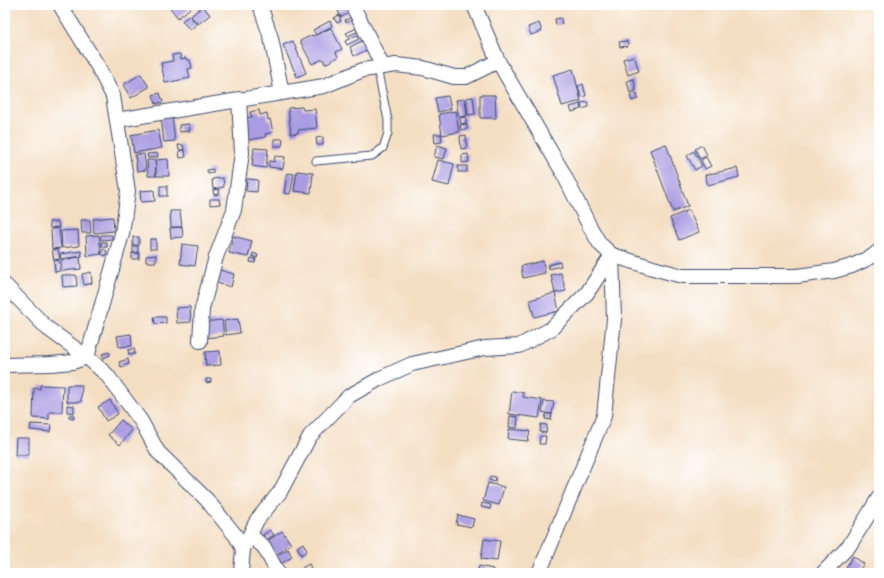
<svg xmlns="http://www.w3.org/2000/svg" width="884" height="578" viewBox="0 0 884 578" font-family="Itim,sans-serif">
  <rect width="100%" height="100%" fill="#fff"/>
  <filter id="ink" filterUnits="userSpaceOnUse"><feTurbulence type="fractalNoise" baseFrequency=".025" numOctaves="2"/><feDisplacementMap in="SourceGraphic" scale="8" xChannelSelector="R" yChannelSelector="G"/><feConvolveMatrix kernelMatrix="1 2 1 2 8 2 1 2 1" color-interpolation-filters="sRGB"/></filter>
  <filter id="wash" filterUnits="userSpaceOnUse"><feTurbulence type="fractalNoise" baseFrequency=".012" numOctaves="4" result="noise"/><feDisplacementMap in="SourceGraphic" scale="16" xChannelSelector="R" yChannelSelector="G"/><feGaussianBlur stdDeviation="0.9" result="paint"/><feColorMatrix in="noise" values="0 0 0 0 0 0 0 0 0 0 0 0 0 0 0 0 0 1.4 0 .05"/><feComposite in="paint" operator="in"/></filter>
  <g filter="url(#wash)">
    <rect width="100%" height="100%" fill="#f4dec2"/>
    <g id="blocks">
      <g fill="#aa9ce2">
        <polygon points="168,5 194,5 178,18"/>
        <polygon points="335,5 344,5 337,9"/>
        <polygon points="203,6 210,15 198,24 191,16"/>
        <polygon points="346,6 349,13 341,17 338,11"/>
        <polygon points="339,15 341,21 337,23 334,18"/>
        <polygon points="189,16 197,24 190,30 182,21"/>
        <polygon points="352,17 353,19 346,23 345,20"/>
        <polygon points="561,18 562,24 556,25 555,19"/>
        <polygon points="330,21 332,26 316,35 313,30"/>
        <polygon points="539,23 542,31 531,35 528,27"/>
        <polygon points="331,28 342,49 336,52 338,57 325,64 323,59 312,64 300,41 312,35 313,36"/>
        <polygon points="357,28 359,31 348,36 346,33"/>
        <polygon points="357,35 359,39 347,45 345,41"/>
        <polygon points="366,39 371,48 354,56 350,47"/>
        <polygon points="293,41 306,73 297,77 283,45"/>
        <polygon points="627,41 628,46 620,47 619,42"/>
        <polygon points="180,54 181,59 186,58 187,60 190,60 192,68 188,69 190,78 165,83 161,63 173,61 172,55"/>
        <polygon points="634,56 639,71 628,75 623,59"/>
        <polygon points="573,69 581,101 562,106 553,75"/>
        <polygon points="141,74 149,87 131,98 123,85"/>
        <polygon points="634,79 636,91 630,93 627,81"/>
        <polygon points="583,84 586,96 581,97 578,86"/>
        <polygon points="160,93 163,102 156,104 153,95"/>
        <polygon points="637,93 638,99 632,101 630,96"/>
        <polygon points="480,95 495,95 496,118 480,118"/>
        <polygon points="448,96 451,109 438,112 435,98"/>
        <polygon points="473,97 475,114 468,115 466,98"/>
        <polygon points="465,99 467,116 459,117 456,100"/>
        <polygon points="588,102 589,107 582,109 581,103"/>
        <polygon points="580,104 581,109 572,112 570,107"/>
        <polygon points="302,107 303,110 315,109 317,128 298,130 298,133 291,134 288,108"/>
        <polygon points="259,110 260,115 267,113 268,120 270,119 273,132 265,134 266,137 248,140 245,131 248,130 245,118 252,117 250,112"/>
        <polygon points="456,111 459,132 442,135 439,114"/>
        <polygon points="172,116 175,141 164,142 161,117"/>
        <polygon points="466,117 466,123 461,124 460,118"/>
        <polygon points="189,124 190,131 180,132 179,125"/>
        <polygon points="467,124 467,129 461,130 460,125"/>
        <polygon points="158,130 162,148 134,153 131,135"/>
        <polygon points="434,134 441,134 442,142 435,143"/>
        <polygon points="466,135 467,148 461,149 460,136"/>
        <polygon points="323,137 323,145 317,145 316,138"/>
        <polygon points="274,139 283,139 282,146 274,146"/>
        <polygon points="666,144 688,206 673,212 650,150"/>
        <polygon points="178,145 183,145 184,150 179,150"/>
        <polygon points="437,145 447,148 444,159 434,157"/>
        <polygon points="702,145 707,155 700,159 695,149"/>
        <polygon points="254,148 268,149 266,168 252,166"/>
        <polygon points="185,150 186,157 180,158 179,151"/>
        <polygon points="694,151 702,166 695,170 687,156"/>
        <polygon points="157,153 158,157 148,158 147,154"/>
        <polygon points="144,154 146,170 137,171 135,155"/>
        <polygon points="468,154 469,162 462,163 462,155"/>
        <polygon points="275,156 285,157 283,169 269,167 269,161 274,162"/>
        <polygon points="706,157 711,166 705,169 701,160"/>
        <polygon points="168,159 169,176 156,176 156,160"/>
        <polygon points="147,160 155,160 156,176 148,176"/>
        <polygon points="438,160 454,164 449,186 432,182"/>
        <rect x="458" y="166" width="9" height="6"/>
        <polygon points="737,168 739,177 708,185 705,175"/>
        <polygon points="213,169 213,173 208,174 207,170"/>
        <polygon points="297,171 313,173 311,193 294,191"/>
        <polygon points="287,173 294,174 290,194 284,193"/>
        <polygon points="223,178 224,187 213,189 212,179"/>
        <polygon points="247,179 258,180 257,192 246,191"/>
        <rect x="160" y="186" width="7" height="10"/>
        <polygon points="219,189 219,194 214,195 213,190"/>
        <polygon points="154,190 155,201 141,202 140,191"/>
        <polygon points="210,199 219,199 220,204 210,205"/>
        <polygon points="689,210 699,232 679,240 670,218"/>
        <polygon points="170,211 180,211 182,227 171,227"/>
        <polygon points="113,217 114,231 94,233 93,219"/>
        <polygon points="81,220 90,220 91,233 82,233"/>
        <polygon points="49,222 58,222 59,227 50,228"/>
        <polygon points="182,227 183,237 171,238 170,228"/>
        <polygon points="59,228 61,248 52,249 51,229"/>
        <polygon points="78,230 79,246 62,248 61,231"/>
        <polygon points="99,235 101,254 87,256 86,236"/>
        <polygon points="101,235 112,235 112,239 101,240"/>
        <polygon points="233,236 252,241 248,257 229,253"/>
        <rect x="133" y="237" width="6" height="8"/>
        <rect x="150" y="239" width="6" height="10"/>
        <polygon points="101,242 107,242 107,247 102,247"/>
        <polygon points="182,244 198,246 195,266 180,264"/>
        <rect x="133" y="246" width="5" height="7"/>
        <polygon points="58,249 60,259 54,260 52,250"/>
        <polygon points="103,249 107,251 106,256 101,254"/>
        <polygon points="81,251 82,256 61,259 60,254"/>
        <rect x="132" y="253" width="7" height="6"/>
        <polygon points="253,253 258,255 257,258 252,256"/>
        <polygon points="156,255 156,262 146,262 146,256"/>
        <polygon points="80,257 81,269 62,271 61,260"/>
        <polygon points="251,258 256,259 255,263 250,262"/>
        <polygon points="59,260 60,271 55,272 54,261"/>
        <polygon points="543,261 545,273 523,278 521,266"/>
        <polygon points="560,262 561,266 549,269 548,265"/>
        <polygon points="216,269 234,274 231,287 213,282"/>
        <polygon points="91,272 92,283 84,285 82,274"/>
        <polygon points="561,273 566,291 555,293 551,275"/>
        <polygon points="62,275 76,275 77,286 63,287"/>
        <polygon points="555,293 559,311 534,317 530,300"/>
        <polygon points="190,307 191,322 177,323 176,308"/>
        <polygon points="154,317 166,317 166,323 155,324"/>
        <polygon points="238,319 240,333 226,335 224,321"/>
        <polygon points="222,320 224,336 204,338 202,322"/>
        <polygon points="131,334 132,346 119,347 117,336"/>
        <polygon points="134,348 135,354 129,355 128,350"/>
        <polygon points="220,351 221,365 206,366 205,352"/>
        <polygon points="109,352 110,355 104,358 102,354"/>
        <polygon points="128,359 129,364 121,367 119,362"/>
        <polygon points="206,379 211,379 211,382 206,383"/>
        <polygon points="40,385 63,386 62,412 49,412 49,419 33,418 34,388 40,389"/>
        <polygon points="67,385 82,385 81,402 67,402"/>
        <polygon points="512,391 524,393 523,397 542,400 539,418 509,414"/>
        <polygon points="110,400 118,414 106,421 98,407"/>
        <polygon points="544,401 554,402 552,414 542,412"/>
        <polygon points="67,405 74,406 74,413 67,412"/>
        <polygon points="546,414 552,414 551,420 545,419"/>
        <polygon points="69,415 74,415 74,419 69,418"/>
        <polygon points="510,416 518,417 517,428 509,427"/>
        <polygon points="121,420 132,430 120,445 108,435"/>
        <polygon points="31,424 51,425 50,432 30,430"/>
        <polygon points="541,424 547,425 546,433 540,432"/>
        <polygon points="509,429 530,431 528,441 508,439"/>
        <polygon points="540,436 546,436 545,444 539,444"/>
        <polygon points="16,438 29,438 29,455 15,455"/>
        <polygon points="490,476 496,477 495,482 489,480"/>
        <polygon points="488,483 504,487 499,505 483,501"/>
        <polygon points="482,503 491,505 490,509 481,507"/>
        <polygon points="458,515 474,519 472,527 456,524"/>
        <polygon points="270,530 274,535 266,540 263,535"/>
        <polygon points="282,531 291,544 276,555 267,541"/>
        <polygon points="484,539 500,541 497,561 481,559"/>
        <polygon points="303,543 307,551 301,555 297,547"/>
        <polygon points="288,549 292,557 279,565 274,557"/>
        <polygon points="853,556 864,564 857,573 855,573 846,567"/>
        <polygon points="309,564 311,568 303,572 302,568"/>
        <polygon points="479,566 493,569 492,573 477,573"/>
      </g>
    </g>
  </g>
  <g filter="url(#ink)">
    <use href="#blocks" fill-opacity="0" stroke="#3c496d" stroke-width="1"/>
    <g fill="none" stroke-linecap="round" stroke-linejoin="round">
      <defs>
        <polyline id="service" points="316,161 372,156 383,148 388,133 388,120 377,68"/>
        <g id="minor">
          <polyline points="260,5 271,38 282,93"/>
          <polyline points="352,5 360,20 383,67"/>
          <polyline points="474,5 498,61 562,171 590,227 600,244 612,255 653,268 682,276 797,276 834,271 852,266 873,256 879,251"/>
          <polyline points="117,120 324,86 363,70 396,65 423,68 454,77 466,77 498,61"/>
          <polyline points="5,285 47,328 87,357 107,375 141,421 158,452 207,500 236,536 243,549"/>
          <polyline points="200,341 202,309 216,257 234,210 242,153 239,99"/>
          <polyline points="5,365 50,364 73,362 87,357 122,234 128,191 113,96 97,65 60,5"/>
          <polyline points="250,535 264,547 278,573"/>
          <polyline points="241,573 243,549 257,520 280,492 310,436 349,396 381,378 412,364 485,348 519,346 551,329 587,293 612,255"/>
          <polyline points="539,573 604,416 614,319 612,255"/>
          <polyline points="823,573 849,546 867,517 879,497"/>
        </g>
      </defs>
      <use href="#service" stroke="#3c496d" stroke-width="9"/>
      <use href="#minor" stroke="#3c496d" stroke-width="16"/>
      <use href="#service" stroke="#fff" stroke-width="7"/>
      <use href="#minor" stroke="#fff" stroke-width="14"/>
    </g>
  </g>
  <rect width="884" height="578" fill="none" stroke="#fff" stroke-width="20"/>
</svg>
